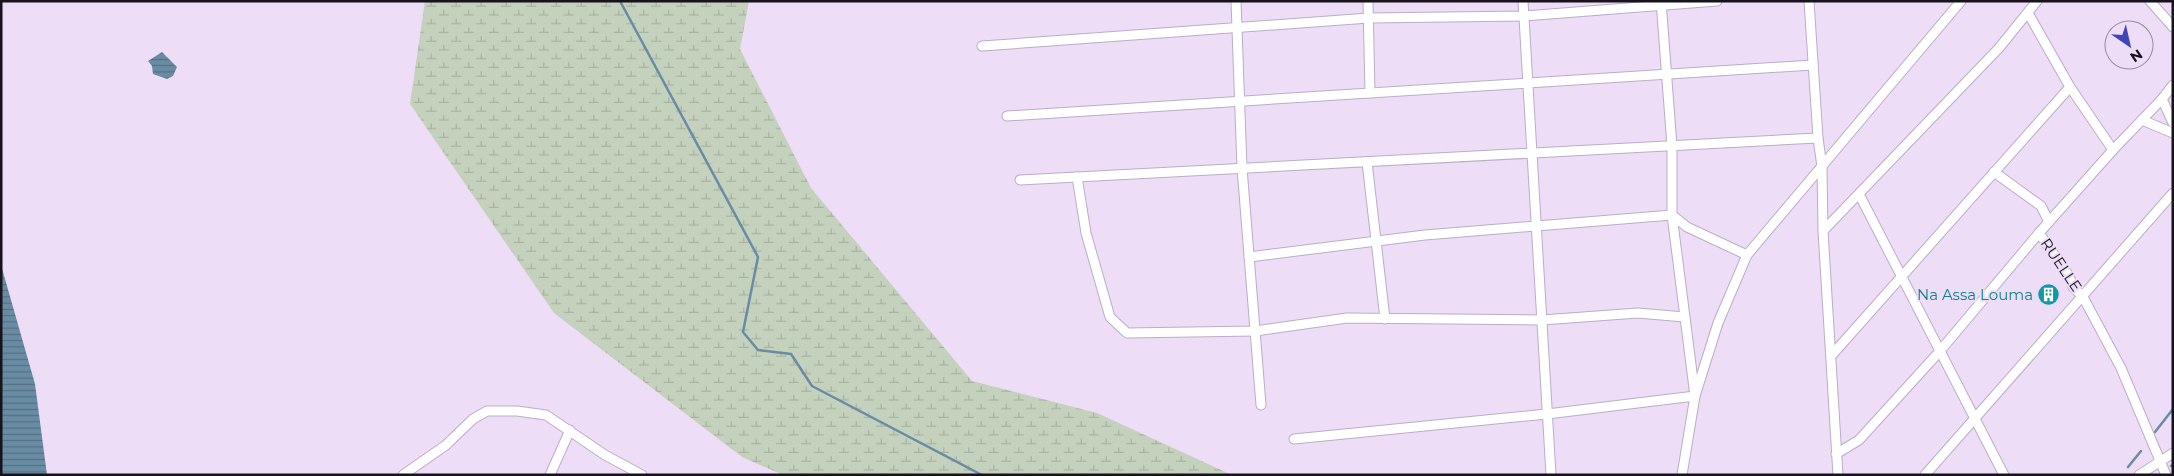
<svg xmlns="http://www.w3.org/2000/svg" width="2174" height="476" viewBox="0 0 2174 476" font-family="Montserrat,sans-serif">
  <defs>
    <pattern id="wetland-marsh" width="20" height="14" patternUnits="userSpaceOnUse" patternTransform="scale(1.25)"><rect width="20" height="14" fill="#c4d1bc"/><path d="M1 5h8M5 5V1M11 12h8M15 12V8" fill="none" stroke="#a8b2a1"/></pattern>
    <pattern id="water-rules" width="6" height="5" patternUnits="userSpaceOnUse" patternTransform="scale(1.25)"><rect width="6" height="5" fill="#698ca3"/><path d="M0 2.5h6" fill="none" stroke="#557184"/></pattern>
  </defs>
  <rect width="100%" height="100%" fill="#edddf7"/>
  <polygon fill="url(#wetland-marsh)" points="425,1 749,1 740,49 811,188 972,381 1097,413 1232,475 783,475 742,457 554,313 410,104"/>
  <g fill="url(#water-rules)">
    <polygon points="162,52 177,67 173,76 167,79 153,74 152,66 148,61"/>
    <polygon points="1,265 35,384 47,475 1,475"/>
  </g>
  <g fill="none" stroke-linecap="round" stroke-linejoin="round">
    <g stroke="#698ca3" stroke-width="2.5">
      <polyline points="620,1 758,257 743,332 758,350 791,354 812,386 982,475"/>
      <polyline points="2155,432 2173,409"/>
      <polyline points="2171,466 2173,465"/>
      <polyline points="2128,467 2141,451"/>
    </g>
    <defs>
      <g id="minor">
        <polyline points="1236,1 1242,168 1261,405"/>
        <polyline points="1368,1 1370,93"/>
        <polyline points="1523,1 1551,475"/>
        <polyline points="1809,1 1818,138 1822,167 1823,231 1838,475"/>
        <polyline points="2150,1 2173,27"/>
        <polyline points="2028,13 2070,87 2113,150 2162,99 2173,123"/>
        <polyline points="982,46 1369,18 1524,16 1717,1"/>
        <polyline points="2162,99 2173,85"/>
        <polyline points="1007,116 1813,65"/>
        <polyline points="2142,120 2173,133"/>
        <polyline points="1367,162 1385,319"/>
        <polyline points="1994,172 2041,206 2049,222"/>
        <polyline points="1077,177 1086,233 1110,317 1127,333 1255,331 1347,318 1542,320 1638,313 1684,317"/>
        <polyline points="1020,180 1818,138"/>
        <polyline points="1859,194 2004,475"/>
        <polyline points="1823,231 1999,48 2037,1"/>
        <polyline points="2039,233 2069,276 2073,287 2083,297 2121,368 2166,475"/>
        <polyline points="1249,257 1425,235 1672,215 1687,227 1747,255"/>
        <polyline points="1831,356 2070,87"/>
        <polyline points="1294,439 1547,414 1695,396 1672,215 1672,146 1661,1"/>
        <polyline points="1836,454 1859,440 1940,351 2039,233 2113,150"/>
        <polyline points="403,475 446,445 473,419 487,411 517,411 546,415 605,455 642,475"/>
        <polyline points="550,475 570,430"/>
        <polyline points="1682,475 1695,396 1718,323 1747,255 1961,1"/>
        <polyline points="1925,475 2173,193"/>
        <polyline points="2139,475 2173,453"/>
      </g>
    </defs>
    <use href="#minor" stroke="#bcadc6" stroke-width="11"/>
    <use href="#minor" stroke="#fff" stroke-width="9"/>
  </g>
  <defs>
    <symbol id="building-disc" viewBox="-11 -11 22 22"><circle r="9.5" fill="#0f9aa8" stroke="#edddf7"/><path d="M-4-6H4V6H1V3H-1V6H-4ZM-2.5-4.3h1.7v1.8h-1.7ZM.8-4.3h1.7v1.8H.8ZM-2.5-1h1.7V.8h-1.7ZM.8-1h1.7V.8H.8Z" fill="#fff"/></symbol>
  </defs>
  <g fill-rule="evenodd">
    <use href="#building-disc" x="2036" y="282" width="25" height="25"/>
  </g>
  <g text-anchor="middle" stroke-width="4" stroke-linejoin="round" paint-order="stroke">
    <g font-size="15" fill="#17121b" stroke="#edddf7">
      <text transform="translate(2061 265) rotate(56)" y="5">RUELLE</text>
    </g>
    <g font-size="15" fill="#0d838f" stroke="#edddf7" text-anchor="end">
      <text x="2033" y="300">Na Assa Louma</text>
    </g>
  </g>
  <rect width="2174" height="476" fill="none" stroke="#17121b" stroke-width="5"/>
  <g transform="translate(2129 45) rotate(146)"><circle r="24" fill="#edddf7" stroke="#978c9f"/>
  <path d="M0-4L9 19L0 12L-9 19Z" fill="#3f46ba"/>
  <text y="-8" font-size="14" font-weight="bold" text-anchor="middle" fill="#17121b">N</text>
  </g>
</svg>
